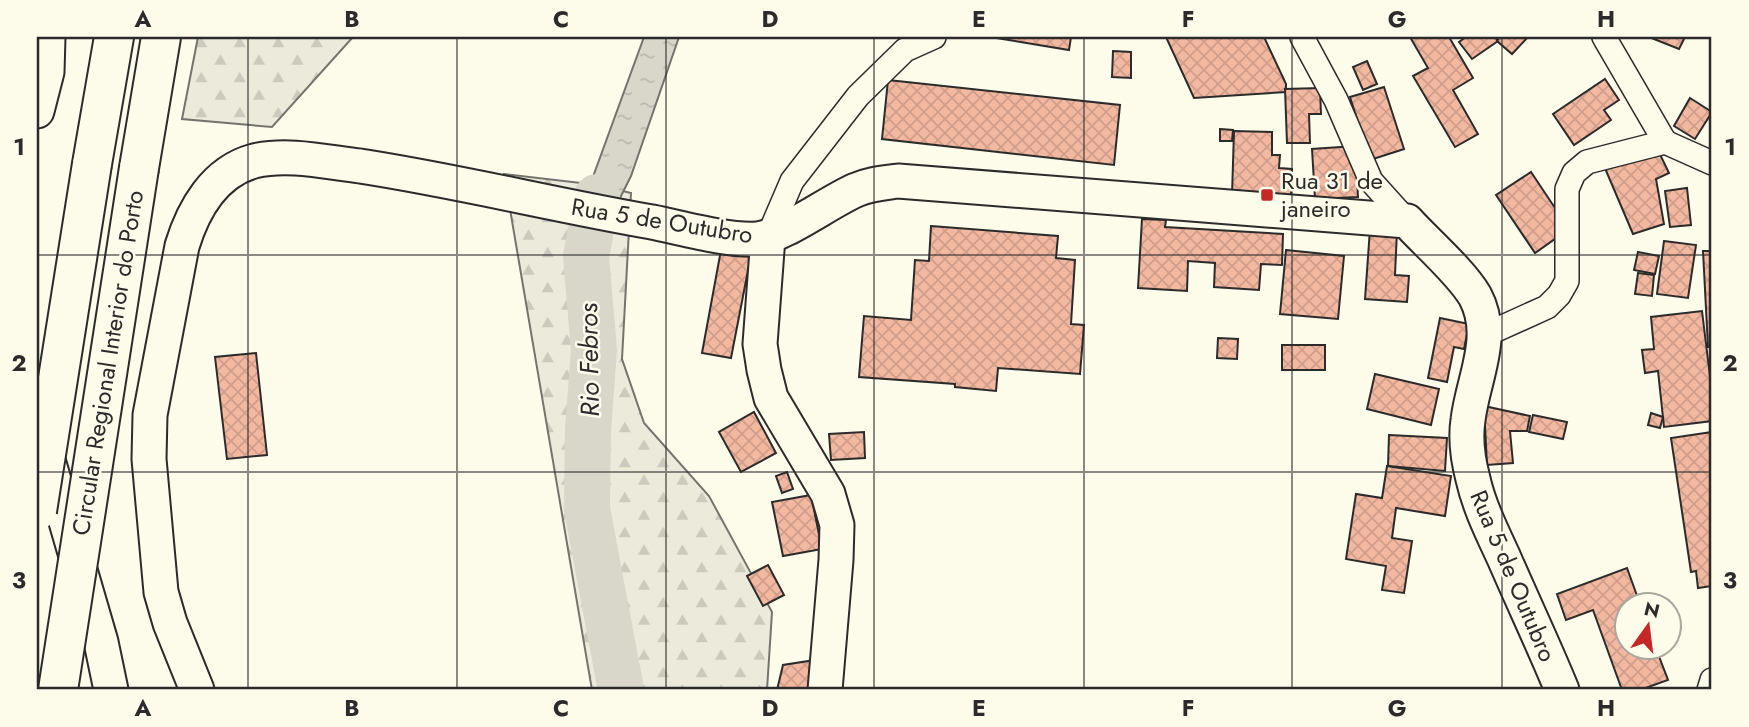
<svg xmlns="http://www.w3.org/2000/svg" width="1749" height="727" viewBox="0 0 1749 727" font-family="Jost,sans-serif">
  <defs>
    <pattern id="forest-firs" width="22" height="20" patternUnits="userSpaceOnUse" patternTransform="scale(1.75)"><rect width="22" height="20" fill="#ecebdb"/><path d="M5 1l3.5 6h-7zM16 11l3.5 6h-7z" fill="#cbcabc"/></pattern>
    <pattern id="water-ripples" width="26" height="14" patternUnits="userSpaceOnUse" patternTransform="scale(1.75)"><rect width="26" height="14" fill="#d8d7c9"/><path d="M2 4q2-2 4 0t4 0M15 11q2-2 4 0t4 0" fill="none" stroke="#bab9ad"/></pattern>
    <pattern id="building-cross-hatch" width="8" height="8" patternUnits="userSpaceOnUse" patternTransform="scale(1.75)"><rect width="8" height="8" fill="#f2b8a0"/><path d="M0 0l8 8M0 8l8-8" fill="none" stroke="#d09e8a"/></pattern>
  </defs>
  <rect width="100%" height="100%" fill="#fdfbea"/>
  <g fill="url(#forest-firs)" stroke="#74746e" stroke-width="2">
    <polygon points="198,37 353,37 272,127 182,119"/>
    <polygon points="504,174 598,185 631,193 622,359 644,423 709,496 772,612 767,690 592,690"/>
  </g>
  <polygon fill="url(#water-ripples)" stroke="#74746e" stroke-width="2" points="644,37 679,37 631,176 595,248 586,257 581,249 590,185"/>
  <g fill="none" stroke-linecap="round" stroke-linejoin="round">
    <polyline stroke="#d8d7c9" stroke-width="46" points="597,197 586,257 594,350 588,429 587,509 621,690"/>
  </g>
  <g fill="url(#building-cross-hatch)" stroke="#2b2b2b" stroke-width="2">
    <polygon points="990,37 1071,37 1069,50"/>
    <polygon points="1166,37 1264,37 1286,84 1286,92 1194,98"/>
    <polygon points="1410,37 1449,37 1473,78 1453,90 1478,134 1455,147 1413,76 1428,68"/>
    <polygon points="1466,37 1495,37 1498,41 1472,59 1459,42"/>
    <polygon points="1500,37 1528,37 1512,54 1497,41"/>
    <polygon points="1649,37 1685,37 1679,49"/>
    <polygon points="1113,51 1131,52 1131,78 1112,77"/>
    <polygon points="1367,61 1377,84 1363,90 1353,67"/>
    <polygon points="1605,79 1619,100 1604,110 1611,120 1574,145 1553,114"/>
    <polygon points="888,80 1120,105 1114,165 882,139"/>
    <polygon points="1384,87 1404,149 1370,160 1350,97"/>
    <polygon points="1320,88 1321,114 1309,114 1310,143 1287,143 1285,89"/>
    <polygon points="1690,98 1712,112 1695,139 1674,126"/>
    <polygon points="1220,129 1233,130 1232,141 1220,141"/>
    <polygon points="1234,131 1272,132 1272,155 1280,155 1279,168 1292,169 1291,196 1232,195"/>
    <polygon points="1655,144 1669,173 1656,179 1664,224 1633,234 1601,159"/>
    <polygon points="1355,146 1358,197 1315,199 1312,149"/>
    <polygon points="1531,172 1569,229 1535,253 1496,195"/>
    <polygon points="1687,188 1691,225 1670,227 1665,191"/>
    <polygon points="1142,219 1166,220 1165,227 1283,234 1282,265 1261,264 1259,290 1214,287 1215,263 1188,261 1187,291 1138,288"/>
    <polygon points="931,226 1058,236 1056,258 1075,260 1071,324 1084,325 1080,374 998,368 996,391 955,387 955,384 859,377 864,316 911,320 915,260 929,261"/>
    <polygon points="1370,229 1397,231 1395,275 1409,276 1407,302 1365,299"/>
    <polygon points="1664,241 1696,245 1688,298 1657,294"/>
    <polygon points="721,250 751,255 731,358 702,353"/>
    <polygon points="1286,250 1344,256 1338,319 1280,314"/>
    <polygon points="1703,251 1712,251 1712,347 1708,347"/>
    <polygon points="1638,252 1659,256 1655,274 1634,270"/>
    <polygon points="1638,273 1654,275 1652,296 1635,294"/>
    <polygon points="1702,311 1712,393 1712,421 1664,427 1658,371 1645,373 1642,350 1654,349 1651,317"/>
    <polygon points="1440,318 1469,324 1464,349 1454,347 1447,382 1428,378"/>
    <polygon points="1218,338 1238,339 1237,359 1217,358"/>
    <rect x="1282" y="345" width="43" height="25"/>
    <polygon points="256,353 267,455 227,459 215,357"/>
    <polygon points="1375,374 1439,389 1431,425 1367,409"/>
    <polygon points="1484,406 1530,416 1527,431 1510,431 1513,463 1487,465"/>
    <polygon points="754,412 776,453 741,472 719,432"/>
    <polygon points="1651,413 1663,417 1660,428 1648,425"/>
    <polygon points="1533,415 1567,422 1563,439 1529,432"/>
    <polygon points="864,432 865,458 831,460 829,434"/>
    <polygon points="1712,432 1712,586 1698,588 1696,571 1691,572 1671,438"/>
    <polygon points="1389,435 1447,438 1445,471 1388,466"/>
    <polygon points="1387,466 1451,476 1445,516 1396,508 1392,538 1412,541 1404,593 1382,590 1386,566 1346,559 1356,494 1382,498"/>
    <polygon points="787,472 793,489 782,493 776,476"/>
    <polygon points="811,495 822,549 783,556 772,502"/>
    <polygon points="768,565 784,595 763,606 747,576"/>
    <polygon points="1627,568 1640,604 1626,604 1626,646 1655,646 1668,680 1640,690 1622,690 1593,610 1566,620 1557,594"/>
    <polygon points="815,660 813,690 777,690 783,665"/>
  </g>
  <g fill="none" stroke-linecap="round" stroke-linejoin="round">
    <defs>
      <g id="street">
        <polyline points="1302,37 1336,100 1371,181 1407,221"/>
        <polyline points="1604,37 1665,142"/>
        <polyline points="1665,142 1712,163"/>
        <polyline points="768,237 792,181 858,96 905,50 934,37"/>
        <polyline points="1485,335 1547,307 1559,295 1567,281 1567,189 1574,173 1587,162 1665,142"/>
        <polyline points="1709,690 1712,680"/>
      </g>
      <g id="secondary">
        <polyline points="37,111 47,72 48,37"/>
        <polyline points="768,237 760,344 764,370 771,398 828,494 837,525 836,560 825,690"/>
        <polyline points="46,453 101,642 111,690"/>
        <path d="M197 690 170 623 161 592 149 459 150 415 182 246C193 210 214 172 254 161 288 153 326 162 360 166 458 181 554 205 652 222 682 228 727 241 757 239 782 237 830 201 856 190 869 184 883 183 898 181L1407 221C1426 242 1461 272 1475 296 1497 337 1473 378 1468 420 1465 440 1468 460 1473 479 1479 506 1492 532 1504 558 1523 602 1544 646 1562 690"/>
      </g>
      <g id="highway">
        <polyline points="92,164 114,37"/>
        <polyline points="139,168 161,37"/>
      </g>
    </defs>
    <use href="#street" stroke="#2b2b2b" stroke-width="26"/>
    <use href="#secondary" stroke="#2b2b2b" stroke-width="37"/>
    <use href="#highway" stroke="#2b2b2b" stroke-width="42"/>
    <use href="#street" stroke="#fdfbea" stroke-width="23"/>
    <use href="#secondary" stroke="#fdfbea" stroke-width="33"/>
    <use href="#highway" stroke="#fdfbea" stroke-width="38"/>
    <defs>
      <g id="highway-bridge">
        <polyline points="37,511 92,164"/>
        <polyline points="58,690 139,168"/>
      </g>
    </defs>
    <use href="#highway-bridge" stroke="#2b2b2b" stroke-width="42" stroke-linecap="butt"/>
    <use href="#highway-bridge" stroke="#fdfbea" stroke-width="38"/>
  </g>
  <path fill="none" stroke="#2b2b2b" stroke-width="2" stroke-opacity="0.55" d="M248 37V690M457 37V690M666 37V690M874 37V690M1084 37V690M1292 37V690M1502 37V690M37 255H1712M37 472H1712"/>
  <rect fill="#c62828" stroke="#fdfbea" stroke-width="2.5" x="1260" y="188" width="14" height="14" rx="3.5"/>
  <g text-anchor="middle" stroke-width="5" stroke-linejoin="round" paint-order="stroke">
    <g font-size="24" fill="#2b2b2b" stroke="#fdfbea" text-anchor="start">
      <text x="1281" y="189">Rua 31 de<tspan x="1281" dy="28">janeiro</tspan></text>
    </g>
    <g font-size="24" fill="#2b2b2b" stroke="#fdfbea">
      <text transform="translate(662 221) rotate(9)" y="8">Rua 5 de Outubro</text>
      <text transform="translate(108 363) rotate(-81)" y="8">Circular Regional Interior do Porto</text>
      <text transform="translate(1513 576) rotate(67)" y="8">Rua 5 de Outubro</text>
    </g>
    <g font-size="26" font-style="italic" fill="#2b2b2b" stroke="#fdfbea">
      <text transform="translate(589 360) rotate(-91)" y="9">Rio Febros</text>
    </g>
  </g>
  <rect width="1749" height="727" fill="none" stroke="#fdfbea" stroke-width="77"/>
  <g transform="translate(1648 626) rotate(14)"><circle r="33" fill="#fdfbea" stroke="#a9a89e" stroke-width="2"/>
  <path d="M0-5L12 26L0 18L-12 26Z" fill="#c62828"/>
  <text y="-10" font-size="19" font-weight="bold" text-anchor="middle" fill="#2b2b2b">N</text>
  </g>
  <rect x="38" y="38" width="1672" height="650" fill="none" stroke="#2b2b2b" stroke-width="2.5"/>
  <g font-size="23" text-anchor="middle" font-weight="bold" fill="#2b2b2b">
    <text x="143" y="27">A</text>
    <text x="352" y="27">B</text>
    <text x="561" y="27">C</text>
    <text x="770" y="27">D</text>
    <text x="979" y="27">E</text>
    <text x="1188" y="27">F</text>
    <text x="1397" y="27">G</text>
    <text x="1606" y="27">H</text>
    <text x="19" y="155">1</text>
    <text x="1730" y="155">1</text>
    <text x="19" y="371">2</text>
    <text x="1730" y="371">2</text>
    <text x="19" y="588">3</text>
    <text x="1730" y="588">3</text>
    <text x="143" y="716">A</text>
    <text x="352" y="716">B</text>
    <text x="561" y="716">C</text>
    <text x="770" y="716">D</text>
    <text x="979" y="716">E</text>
    <text x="1188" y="716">F</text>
    <text x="1397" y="716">G</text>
    <text x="1606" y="716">H</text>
  </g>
</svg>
